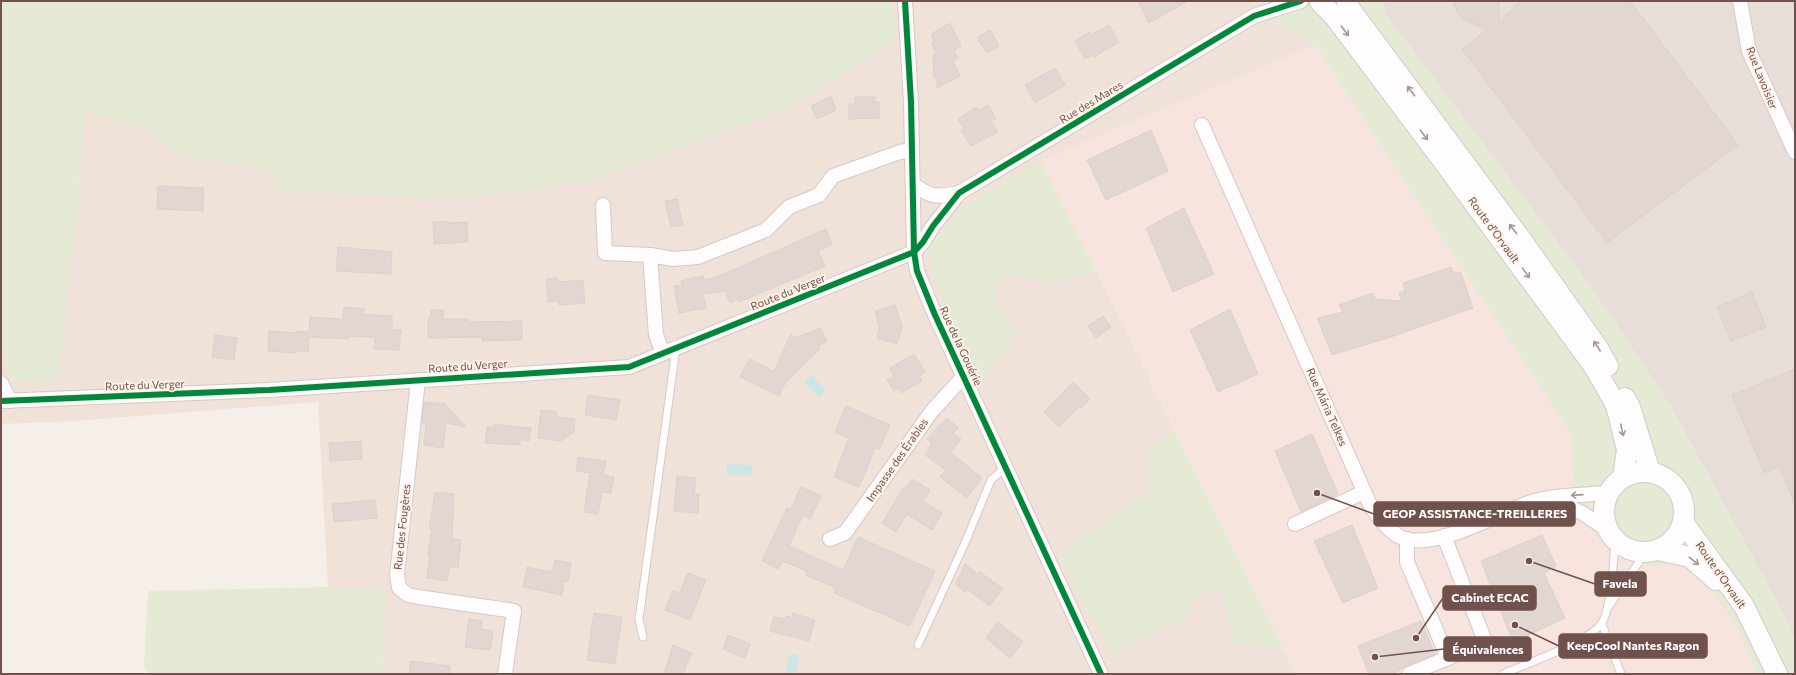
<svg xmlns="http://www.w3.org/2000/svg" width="1796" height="675" viewBox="0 0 1796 675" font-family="Commissioner,sans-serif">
  <rect width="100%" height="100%" fill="#f5eee9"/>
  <polygon fill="#f0e2d9" points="892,1 1263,1 1279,24 1315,45 1041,161 928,247 1018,332 997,306 996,284 1008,275 1055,283 1096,271 1175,431 1149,446 1151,492 1057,555 1111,653 1187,620 1195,598 1221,588 1234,644 1284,650 1296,674 383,674 386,590 328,587 318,402 73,421 1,424 1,348 11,379 75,237 85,112 144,128 180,154 276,171 277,190 895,42"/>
  <polygon fill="#f8e4df" points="1315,45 1571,434 1573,482 1564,511 1596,525 1607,544 1649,567 1675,562 1704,580 1737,628 1757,674 1296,674 1041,161"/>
  <polygon fill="#e7deda" points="1383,1 1795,1 1795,641 1784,615 1673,410 1590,286 1385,13"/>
  <g fill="#e5ead4">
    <polygon points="1,1 892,1 895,42 792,107 609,174 593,180 463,199 277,191 276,171 180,154 144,128 85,112 75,237 57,381 11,380 1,348"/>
    <polygon points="1263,1 1383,1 1385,13 1590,286 1619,328 1673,410 1784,615 1795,641 1795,674 1757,674 1737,628 1704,580 1675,563 1649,567 1607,544 1596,525 1564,511 1573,482 1571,434 1315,45 1279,24"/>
    <polygon points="1041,161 1096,271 1055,283 1008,275 996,284 997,306 1018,331 981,382 932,274 928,247 966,204"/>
    <polygon points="1175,431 1284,650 1234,644 1221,588 1195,598 1187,620 1111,653 1057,555 1151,492 1149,446"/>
    <polygon points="328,587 386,590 383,674 148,674 144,667 148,591"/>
  </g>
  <g fill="#cbe6e3">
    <polygon points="811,375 826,390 819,397 804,383"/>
    <polygon points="727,464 752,465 751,476 727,475"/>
    <polygon points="793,654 796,654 799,659 795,674 785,674 789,656"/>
  </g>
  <g fill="#e1d6d1" stroke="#ded0cb">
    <polygon points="1138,1 1188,1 1149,23"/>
    <polygon points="1453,1 1499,1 1499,22 1521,1 1630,1 1738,145 1607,243 1462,49 1487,30 1463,19 1457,12"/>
    <polygon points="950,23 961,46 954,50 958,58 953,61 960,76 937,88 937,78 934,78 933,55 936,53 932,43 934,42 931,34"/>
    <polygon points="1109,25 1119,42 1094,57 1093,55 1085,59 1075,41 1090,32 1091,35"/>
    <polygon points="990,30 999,46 987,53 977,38"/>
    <polygon points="1055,68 1065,85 1035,103 1025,85"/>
    <polygon points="831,96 836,110 817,119 811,106"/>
    <polygon points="855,97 875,97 874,102 879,102 879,118 849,119 849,104 855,104"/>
    <polygon points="988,105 996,118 991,121 998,132 971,146 961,130 964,129 958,119 976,107 978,111"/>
    <polygon points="1151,130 1168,171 1106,200 1087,160"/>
    <polygon points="158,186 204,188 203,211 157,209"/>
    <polygon points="677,199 683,225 671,227 665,201"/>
    <polygon points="1184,208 1214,274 1173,292 1146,228"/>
    <polygon points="446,221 447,223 467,222 468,242 434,244 433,222"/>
    <polygon points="826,229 832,245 818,251 825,266 739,302 738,299 730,303 725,291 703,294 706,308 679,313 674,286 682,285 681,281 703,276 704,280 717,277"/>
    <polygon points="338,247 392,252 391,274 336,271"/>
    <polygon points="1451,267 1453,272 1461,273 1473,308 1394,336 1332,355 1317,318 1343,312 1339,305 1373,293 1375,299 1402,301 1399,293 1405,291 1403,283"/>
    <polygon points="558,278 558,282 583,280 585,303 559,305 559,301 548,302 546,279"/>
    <polygon points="1752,292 1766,327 1731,341 1717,307"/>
    <polygon points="895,305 902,326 897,344 877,338 879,327 875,311"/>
    <polygon points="344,307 364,309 364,314 392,316 392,330 401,330 399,350 374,349 375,337 349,336 348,339 309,337 308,351 296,351 295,353 268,351 269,331 296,333 296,331 309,332 310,317 343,319"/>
    <polygon points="1230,309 1258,374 1218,392 1190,330"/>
    <polygon points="431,310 443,310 443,319 468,319 468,322 522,321 522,340 482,341 482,337 428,338 428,320 431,316"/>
    <polygon points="1103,316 1111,327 1096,338 1088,326"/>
    <polygon points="821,328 827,342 819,345 820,349 786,382 779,396 740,377 749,359 774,371 791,334 795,338"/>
    <polygon points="215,335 237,338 234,360 212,357"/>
    <polygon points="914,354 925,372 919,376 922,381 901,393 899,388 894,391 887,380 894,376 890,368"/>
    <polygon points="1795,369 1795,502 1794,502 1780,467 1764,473 1732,395"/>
    <polygon points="1073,382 1090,399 1081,408 1080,406 1059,427 1044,412"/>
    <polygon points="588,395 620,400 616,420 585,415"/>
    <polygon points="424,402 445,404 466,427 446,423 443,448 424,445 426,423 422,423"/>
    <polygon points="846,406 890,425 879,450 875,448 859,487 834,477 849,438 835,432"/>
    <polygon points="541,410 556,412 556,417 575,419 574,432 561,441 538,438"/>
    <polygon points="947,418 958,428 953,434 961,439 951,453 982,478 967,498 940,477 946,470 925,455 932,443 927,439"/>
    <polygon points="494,424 531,428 529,441 520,439 520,445 485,443 487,427 494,427"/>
    <polygon points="1312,434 1338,494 1301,512 1275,451"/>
    <polygon points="361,441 362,459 330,461 329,443"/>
    <polygon points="578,457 606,461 603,475 614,477 611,493 602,492 598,514 584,512 590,473 576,471"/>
    <polygon points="677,476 696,478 694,494 699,494 698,513 674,511"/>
    <polygon points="912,479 930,490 923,501 942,513 932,530 907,514 896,532 882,523 904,487 906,488"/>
    <polygon points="801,487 821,496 810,519 803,515 789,546 843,570 858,537 935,571 910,626 834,593 836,588 805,575 807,571 782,561 779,569 762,561 787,508 791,509"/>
    <polygon points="435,492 454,494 452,539 461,540 458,567 449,567 447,581 427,578 430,555 428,555 432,529 429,529"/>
    <polygon points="375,500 377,518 334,522 332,504"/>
    <polygon points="1352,525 1378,588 1343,603 1314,541"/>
    <polygon points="1542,535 1556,566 1544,573 1565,618 1513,642 1481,561"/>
    <polygon points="555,560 571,563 568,582 564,581 562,595 523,587 527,567 552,572"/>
    <polygon points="965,564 977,574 980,572 1003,589 990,606 967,589 965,592 956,584"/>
    <polygon points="688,573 706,580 690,620 665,610 673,591 679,594"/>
    <polygon points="594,613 622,617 615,664 587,660"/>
    <polygon points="793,613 815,620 809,641 770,631 774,617 785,619 786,616 792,618"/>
    <polygon points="469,619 482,621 481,629 493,631 490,650 465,647"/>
    <polygon points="1421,621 1435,654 1406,666 1393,674 1369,674 1358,646"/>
    <polygon points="998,622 1023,642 1010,658 986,638"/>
    <polygon points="728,635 750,644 745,658 723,649"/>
    <polygon points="673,645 692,653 683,674 664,674"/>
    <polygon points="411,661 450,666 449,674 409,674"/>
  </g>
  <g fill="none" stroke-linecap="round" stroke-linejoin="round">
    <defs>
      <g id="lane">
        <polyline points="1607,609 1645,553"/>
        <polyline points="1602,624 1621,674"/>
        <polyline points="643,637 639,619 676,348"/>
        <polyline points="918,645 965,543 991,480 1006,467"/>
        <path d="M1503 674C1526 664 1588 642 1601 624 1611 612 1614 558 1615 540"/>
      </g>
      <g id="street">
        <polyline points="905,1 911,102 914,252 917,271 935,315 1101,674"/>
        <polyline points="1740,1 1749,51 1795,152"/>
        <path d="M1202 125 1371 507C1379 518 1387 529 1398 536 1430 554 1499 513 1531 502 1555 495 1582 495 1607 493"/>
        <path d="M913 184C931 198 937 197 959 193"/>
        <polyline points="603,205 605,253 650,255 673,259 698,257 766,230 789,207 819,195 833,176 900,152 912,150"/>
        <polyline points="650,255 656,335 663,353"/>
        <polyline points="418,380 397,575 399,588 408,595 418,597 514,611 505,674"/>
        <polyline points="1,383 10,401"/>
        <polyline points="1,401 269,390 629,367 914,252 923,242 933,226 959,193 1254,16 1301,1"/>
        <polyline points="1550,498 1582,513 1608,530"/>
        <polyline points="1295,524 1364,492"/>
        <polyline points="830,539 845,533 932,411 963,377"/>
        <polyline points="1407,539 1407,562 1448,658 1485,641 1444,536"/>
        <polyline points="1409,674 1448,658"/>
      </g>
      <g id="secondary">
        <polyline points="1347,1 1350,9 1523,242 1598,348 1608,366"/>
        <polyline points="1320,2 1334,16 1443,161 1593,365 1616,405 1627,450 1623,477"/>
        <polyline points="1625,398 1630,407 1650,472"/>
        <circle cx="1644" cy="512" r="40"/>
        <polyline points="1683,522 1744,606 1777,674"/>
        <polyline points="1658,550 1690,557 1716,580"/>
      </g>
    </defs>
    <use href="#lane" stroke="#d4c9c6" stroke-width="9"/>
    <use href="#street" stroke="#d4c9c6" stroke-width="16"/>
    <use href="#secondary" stroke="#d4c9c6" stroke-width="22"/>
    <use href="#lane" stroke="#fefcfc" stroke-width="7"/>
    <use href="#street" stroke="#fefcfc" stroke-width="14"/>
    <use href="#secondary" stroke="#fefcfc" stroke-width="20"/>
    <defs>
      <g id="cycleway">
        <polyline points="905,1 911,102 914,252 917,271 935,315 1101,674"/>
        <polyline points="1,401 269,390 629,367 914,252 923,242 933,226 959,193 1254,16 1301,1"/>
      </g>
    </defs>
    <use href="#cycleway" stroke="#fef2e9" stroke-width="8"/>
    <use href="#cycleway" stroke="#00873e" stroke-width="6"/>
  </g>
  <defs><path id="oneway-shaft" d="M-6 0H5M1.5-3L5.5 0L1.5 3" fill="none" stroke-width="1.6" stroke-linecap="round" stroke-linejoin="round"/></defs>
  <g stroke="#a99592">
    <use href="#oneway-shaft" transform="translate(1345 31) rotate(53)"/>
    <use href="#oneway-shaft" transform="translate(1411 91) rotate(-127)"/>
    <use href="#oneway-shaft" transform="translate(1424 135) rotate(53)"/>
    <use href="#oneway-shaft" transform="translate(1513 229) rotate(-127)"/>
    <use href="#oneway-shaft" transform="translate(1526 273) rotate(54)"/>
    <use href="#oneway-shaft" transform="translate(1597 346) rotate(-123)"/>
    <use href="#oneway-shaft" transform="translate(1622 430) rotate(77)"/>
    <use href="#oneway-shaft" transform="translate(1577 495) rotate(176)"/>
    <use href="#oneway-shaft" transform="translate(1694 561) rotate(38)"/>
  </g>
  <g text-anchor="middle" stroke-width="3.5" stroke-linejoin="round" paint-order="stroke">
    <g font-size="11" fill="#71514b" stroke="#fef2e9">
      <text transform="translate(1762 78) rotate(68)" y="4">Rue Lavoisier</text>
      <text transform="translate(1091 102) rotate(-31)" y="4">Rue des Mares</text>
      <text transform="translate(1494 230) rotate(54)" y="4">Route d'Orvault</text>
      <text transform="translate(788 292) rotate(-22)" y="4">Route du Verger</text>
      <text transform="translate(961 346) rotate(65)" y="4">Rue de la Gouérie</text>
      <text transform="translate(468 366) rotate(-4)" y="4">Route du Verger</text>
      <text transform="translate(145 385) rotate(-2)" y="4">Route du Verger</text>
      <text transform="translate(1327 407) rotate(66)" y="4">Rue Mária Telkes</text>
      <text transform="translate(897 460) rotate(-55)" y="4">Impasse des Érables</text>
      <text transform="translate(402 527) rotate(-84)" y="4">Rue des Fougères</text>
      <text transform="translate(1721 575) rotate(55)" y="4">Route d'Orvault</text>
    </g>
  </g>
  <path fill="none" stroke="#71514b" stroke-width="1.5" d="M1317 493L1374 514M1529 561L1595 584M1416 638L1443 598M1515 625L1559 646M1375 657L1444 649"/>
  <g fill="#71514b" stroke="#fef2e9" stroke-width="1.5">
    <circle cx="1317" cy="493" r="4"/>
    <circle cx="1529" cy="561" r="4"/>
    <circle cx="1416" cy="638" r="4"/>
    <circle cx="1515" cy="625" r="4"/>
    <circle cx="1375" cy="657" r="4"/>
  </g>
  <g fill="#71514b" stroke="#71514b" stroke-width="1.5">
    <rect x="1374" y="502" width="201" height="24" rx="4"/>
    <rect x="1595" y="572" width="51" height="24" rx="4"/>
    <rect x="1443" y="586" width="93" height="24" rx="4"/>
    <rect x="1559" y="634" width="148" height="24" rx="4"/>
    <rect x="1444" y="637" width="87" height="24" rx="4"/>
  </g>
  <g font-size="12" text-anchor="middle" font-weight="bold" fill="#fff">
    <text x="1475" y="518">GEOP ASSISTANCE-TREILLERES</text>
    <text x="1620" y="588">Favela</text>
    <text x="1490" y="602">Cabinet ECAC</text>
    <text x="1633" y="650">KeepCool Nantes Ragon</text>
    <text x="1488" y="654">Équivalences</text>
  </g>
  <rect width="1796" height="675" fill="none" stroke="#71514b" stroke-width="4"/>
</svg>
